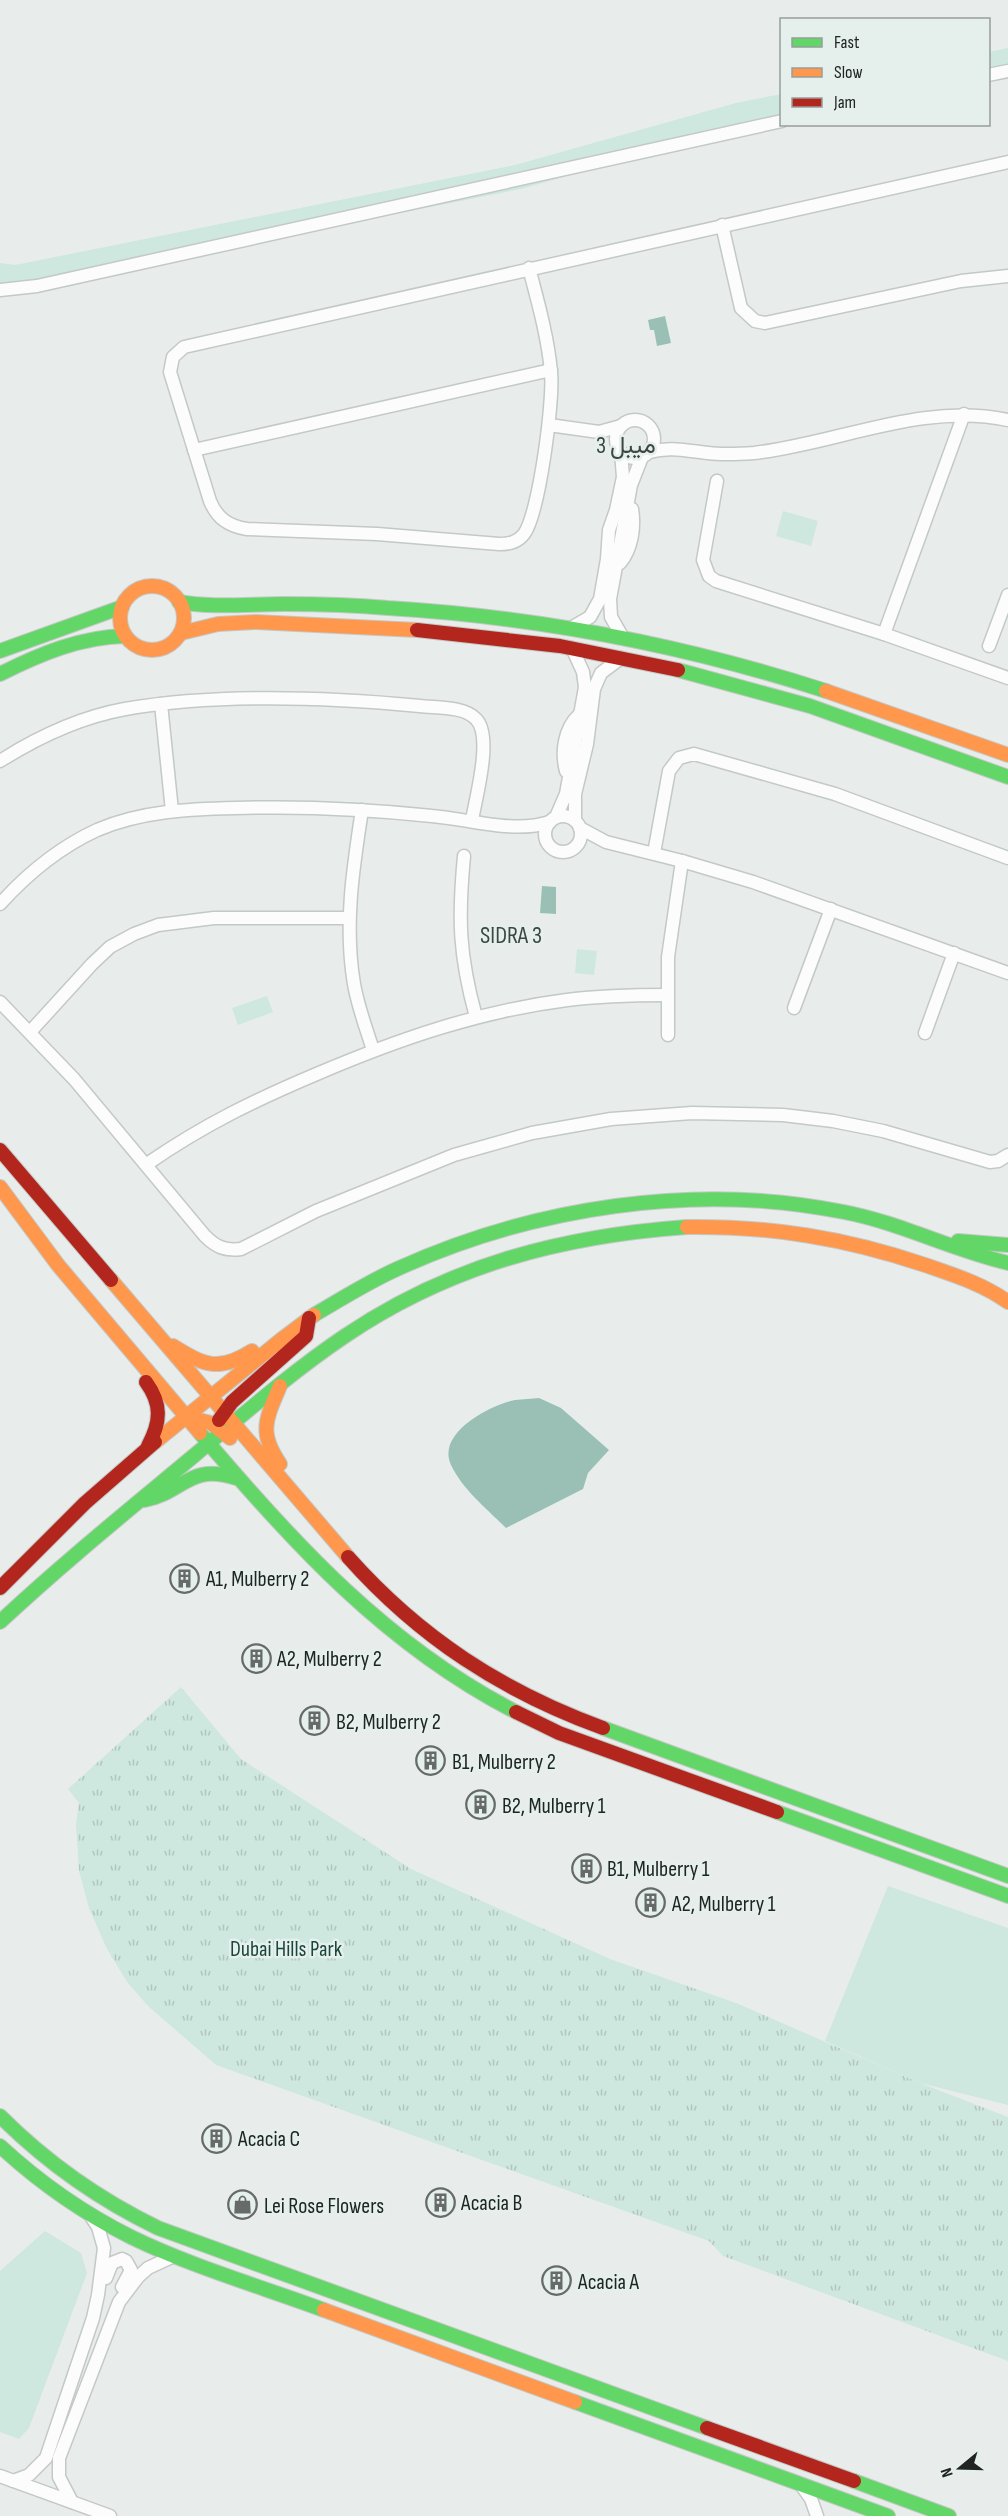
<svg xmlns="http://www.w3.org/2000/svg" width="1008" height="2516" viewBox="0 0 1008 2516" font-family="'Sofia Sans Condensed',Vazirmatn,sans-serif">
  <defs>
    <pattern id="park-tufts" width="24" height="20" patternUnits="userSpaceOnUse" patternTransform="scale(1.5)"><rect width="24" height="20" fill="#cee7df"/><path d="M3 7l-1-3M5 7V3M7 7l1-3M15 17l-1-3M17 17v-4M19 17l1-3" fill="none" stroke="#b1c6bf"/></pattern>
  </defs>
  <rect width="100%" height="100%" fill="#e8edeb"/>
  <g fill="#cee7df">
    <polygon points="1008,48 1008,71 989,75 989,52"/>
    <polygon points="781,94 781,118 744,126 521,189 162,260 0,286 0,263 15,265 515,165 736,103"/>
    <polygon points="783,511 818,521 811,546 776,536"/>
    <polygon points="577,949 597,951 594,975 575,973"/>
    <polygon points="267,996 273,1012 238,1025 232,1008"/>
    <polygon points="888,1886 1008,1928 1008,2105 920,2083 825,2041"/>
    <polygon points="45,2231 81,2253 87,2273 29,2428 19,2439 0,2432 0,2271"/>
  </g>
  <polygon fill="url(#park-tufts)" points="181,1687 241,1759 411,1869 610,1959 736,2003 920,2083 1008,2117 1008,2361 723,2256 709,2241 216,2065 148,2006 127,1982 106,1947 89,1908 79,1871 76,1824 79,1803 68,1789"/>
  <g fill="#9ac0b6">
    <polygon points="665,316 671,343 657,346 654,330 650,330 648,320"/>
    <polygon points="542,886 556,887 556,914 540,913"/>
    <path d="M539 1398 561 1408 609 1450 588 1473 583 1489 506 1528C487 1509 463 1490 451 1465 436 1433 490 1405 515 1400 523 1399 531 1399 539 1398Z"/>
  </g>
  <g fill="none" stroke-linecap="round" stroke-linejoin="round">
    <defs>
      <g id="street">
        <polyline points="988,75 1008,71"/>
        <polyline points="722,225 741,308 755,321 765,323 961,281 1008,276"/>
        <path d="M529 268C538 302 548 338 551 372 554 400 539 514 524 534 517 543 508 544 499 544L377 534 247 529C228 526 217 518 210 501L170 372 173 357 184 347 1008 162"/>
        <polyline points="0,290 37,286 782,121"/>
        <circle cx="635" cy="439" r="19"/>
        <polyline points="549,425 599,432 621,426"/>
        <polyline points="194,450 551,370"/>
        <path d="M649 452C671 446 687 451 708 453 724 455 739 454 754 453 840 443 921 402 1008 420"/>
        <polyline points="717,481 703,560 709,576 716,581 884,634 1008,678"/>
        <path d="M620 563C632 549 635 527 632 509"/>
        <polyline points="571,628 590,617 600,599 607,559 609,530 616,510 623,477 621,452"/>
        <polyline points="884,634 964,414"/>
        <polyline points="623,638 611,617 610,599 631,485 642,457"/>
        <polyline points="989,646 1008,595"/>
        <polyline points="161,704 172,811"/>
        <path d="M0 761C38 737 81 717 125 709 219 693 325 697 420 706 437 708 464 706 476 719 493 736 476 797 472 820"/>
        <path d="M566 771C561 752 564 729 579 715"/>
        <path d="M362 810C353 868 344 925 354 984 358 1007 366 1028 373 1050"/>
        <circle cx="563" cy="834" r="18"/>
        <polyline points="556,817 566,794 585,687 583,672 572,648"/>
        <polyline points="575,820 575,794 587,744 594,689 601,673 621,658"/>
        <polyline points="580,828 606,842 682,861 753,882 1008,973"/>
        <polyline points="654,853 669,771 679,758 694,754 835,794 1008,858"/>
        <path d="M464 856C458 919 459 955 476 1017"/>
        <path d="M0 904C28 873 58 848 97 830 141 811 189 809 236 808 302 806 367 809 432 816 470 819 513 834 550 822"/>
        <path d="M0 1002 74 1079 205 1236C216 1247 225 1251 241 1249L316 1211 454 1155 532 1133 611 1119 692 1113 783 1115 833 1121 883 1131 990 1162 998 1161 1008 1155"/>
        <polyline points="794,1008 831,909"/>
        <polyline points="30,1032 92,964 110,947 134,934 158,925 214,918 349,918"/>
        <polyline points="925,1033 954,953"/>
        <polyline points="668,1035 668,957 682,861"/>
        <path d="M147 1164C205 1124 255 1100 319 1073 399 1039 480 1011 567 1000 600 996 633 995 666 995"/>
        <polyline points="106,2278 112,2263 122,2259 126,2261 131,2270 122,2287"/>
        <polyline points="0,2476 110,2516"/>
        <polyline points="13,2481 29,2475 46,2458 93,2318 98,2295 104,2248 98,2227 92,2218"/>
        <polyline points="801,2485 811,2499 817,2516"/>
        <polyline points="72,2502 59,2477 59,2458 119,2302 138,2277 148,2268 174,2256"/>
      </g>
      <g id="fast">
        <path d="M179 602C214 608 248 604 284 604 319 604 354 605 388 608 538 617 684 645 826 691"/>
        <polyline points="0,651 122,607"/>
        <polyline points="678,670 810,706 1008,777"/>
        <path d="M0 674C40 654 80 637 125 636"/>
        <polyline points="958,1241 1008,1245"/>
        <path d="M314 1315C341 1299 368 1282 397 1269 533 1207 696 1182 844 1212 901 1223 952 1250 1008 1263"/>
        <path d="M200 1433C292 1542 387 1646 516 1712"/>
        <path d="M145 1500C184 1492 189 1463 236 1478"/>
        <path d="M0 1622C63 1563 130 1509 196 1454 245 1413 293 1371 345 1336 450 1265 562 1236 687 1227"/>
        <polyline points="603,1728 1008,1876"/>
        <polyline points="777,1812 1008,1896"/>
        <path d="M0 2116C47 2163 98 2199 158 2228L707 2428"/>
        <path d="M0 2146C40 2183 83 2213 131 2237 190 2266 262 2287 324 2310"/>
        <polyline points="575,2402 888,2516"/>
        <polyline points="854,2481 949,2516"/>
      </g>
      <g id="slow">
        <circle cx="152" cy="618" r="32"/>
        <polyline points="181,633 218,624 256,622 417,630"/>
        <polyline points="826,691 1008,755"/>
        <polyline points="0,1187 58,1265 200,1433"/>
        <path d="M687 1227C771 1226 845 1238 925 1265 954 1275 983 1284 1008 1302"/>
        <polyline points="111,1280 348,1557"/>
        <path d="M173 1346C205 1366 219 1372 252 1351"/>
        <path d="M280 1386C266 1419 258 1432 280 1464"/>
        <polyline points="187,1417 211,1423 230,1438"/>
        <polyline points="155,1442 282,1339 314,1315"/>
        <polyline points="324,2310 575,2402"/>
      </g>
      <g id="jam">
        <polyline points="417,630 560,646 678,670"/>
        <polyline points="0,1150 111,1280"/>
        <path d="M146 1382C162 1404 161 1422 148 1446"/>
        <polyline points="219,1420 232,1402 306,1336 309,1318"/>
        <path d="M348 1557C420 1638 502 1691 603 1728"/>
        <polyline points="0,1588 85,1503 155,1442"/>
        <polyline points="516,1712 559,1733 777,1812"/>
        <polyline points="707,2428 854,2481"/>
      </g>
    </defs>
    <use href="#street" stroke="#c4c8c6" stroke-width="15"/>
    <use href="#fast" stroke="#c4c8c6" stroke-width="16"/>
    <use href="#slow" stroke="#c4c8c6" stroke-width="16"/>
    <use href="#jam" stroke="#c4c8c6" stroke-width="16"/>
    <use href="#street" stroke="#fcfcfc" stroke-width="12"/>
    <use href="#fast" stroke="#63d668" stroke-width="14"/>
    <use href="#slow" stroke="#ff974d" stroke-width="14"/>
    <use href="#jam" stroke="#b3261e" stroke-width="14"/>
  </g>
  <defs>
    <symbol id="building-ring" viewBox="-11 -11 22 22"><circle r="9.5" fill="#e5f0ec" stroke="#666a68" stroke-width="1.5"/><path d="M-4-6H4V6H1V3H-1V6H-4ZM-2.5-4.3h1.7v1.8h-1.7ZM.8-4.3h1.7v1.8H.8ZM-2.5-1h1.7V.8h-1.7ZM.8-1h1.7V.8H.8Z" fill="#666a68"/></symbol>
    <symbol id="shop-ring" viewBox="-11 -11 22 22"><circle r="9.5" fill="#e5f0ec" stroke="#666a68" stroke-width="1.5"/><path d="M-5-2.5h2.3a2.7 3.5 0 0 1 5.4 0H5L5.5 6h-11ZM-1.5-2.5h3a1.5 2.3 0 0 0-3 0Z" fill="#666a68"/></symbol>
  </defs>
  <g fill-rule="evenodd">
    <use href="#building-ring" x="168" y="1562" width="33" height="33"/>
    <use href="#building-ring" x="240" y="1642" width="33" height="33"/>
    <use href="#building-ring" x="298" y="1704" width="33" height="33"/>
    <use href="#building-ring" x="414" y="1744" width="33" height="33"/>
    <use href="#building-ring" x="464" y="1788" width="33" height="33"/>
    <use href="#building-ring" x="570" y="1852" width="33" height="33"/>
    <use href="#building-ring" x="634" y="1886" width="33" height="33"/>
    <use href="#building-ring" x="200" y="2122" width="33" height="33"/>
    <use href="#building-ring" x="424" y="2186" width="33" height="33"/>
    <use href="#shop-ring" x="226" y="2188" width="33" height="33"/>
    <use href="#building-ring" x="540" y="2264" width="33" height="33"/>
  </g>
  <g text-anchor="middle" stroke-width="5" stroke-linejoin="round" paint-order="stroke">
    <g font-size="22" fill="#202422" stroke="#e5f0ec" text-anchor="start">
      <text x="206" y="1586">A1, Mulberry 2</text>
      <text x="277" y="1666">A2, Mulberry 2</text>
      <text x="336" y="1729">B2, Mulberry 2</text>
      <text x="452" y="1769">B1, Mulberry 2</text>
      <text x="502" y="1813">B2, Mulberry 1</text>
      <text x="607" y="1876">B1, Mulberry 1</text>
      <text x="672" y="1911">A2, Mulberry 1</text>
      <text x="238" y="2146">Acacia C</text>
      <text x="461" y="2210">Acacia B</text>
      <text x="264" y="2213">Lei Rose Flowers</text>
      <text x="578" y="2289">Acacia A</text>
    </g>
    <g font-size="22" fill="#1a473c" stroke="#e5f0ec">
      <text x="286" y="1956">Dubai Hills Park</text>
    </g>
    <g font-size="24" fill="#3d4644" stroke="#e5f0ec">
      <text x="626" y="453">ميبل 3</text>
      <text x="511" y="943">SIDRA 3</text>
    </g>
  </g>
  <rect x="780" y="18" width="210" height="108" fill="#e5f0ec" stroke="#969e9b" stroke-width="1.5"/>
  <rect x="792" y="38" width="30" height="9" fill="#63d668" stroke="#969e9b" stroke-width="1.5"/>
  <text x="834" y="48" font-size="18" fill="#202422">Fast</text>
  <rect x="792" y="68" width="30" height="9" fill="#ff974d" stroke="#969e9b" stroke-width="1.5"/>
  <text x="834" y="78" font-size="18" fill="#202422">Slow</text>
  <rect x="792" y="98" width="30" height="9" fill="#b3261e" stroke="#969e9b" stroke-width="1.5"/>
  <text x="834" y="108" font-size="18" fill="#202422">Jam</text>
  <g transform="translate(960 2468) rotate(251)" stroke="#e5f0ec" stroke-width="4.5" paint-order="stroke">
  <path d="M0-4.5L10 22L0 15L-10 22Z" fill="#202422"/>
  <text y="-9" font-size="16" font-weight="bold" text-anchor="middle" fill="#202422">N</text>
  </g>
</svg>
